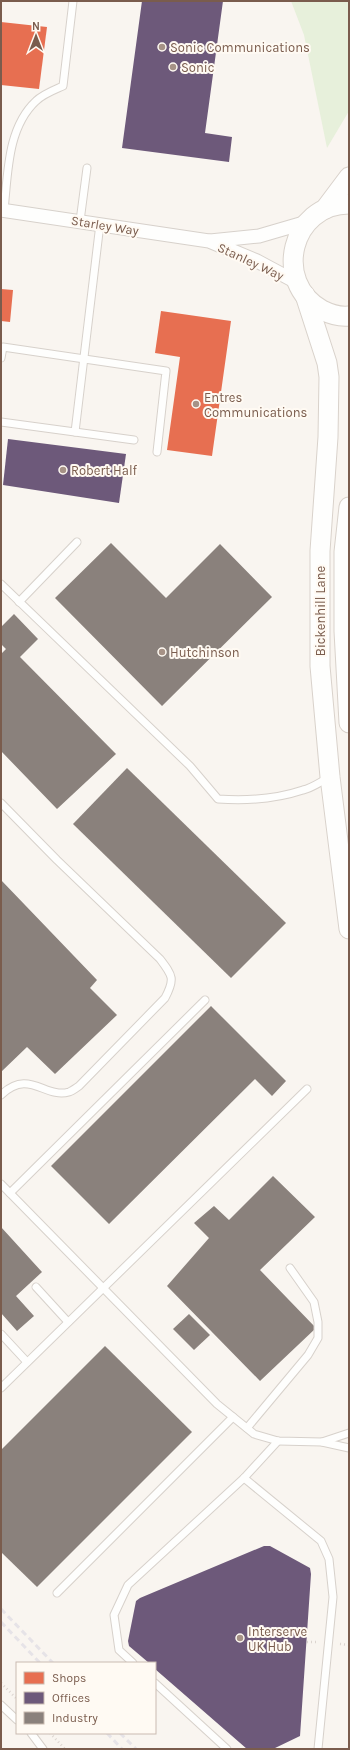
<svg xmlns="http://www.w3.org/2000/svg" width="350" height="1750" viewBox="0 0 350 1750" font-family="Karla,sans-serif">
  <rect width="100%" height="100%" fill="#f9f5f0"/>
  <polygon fill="#e7f0db" points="291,1 349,1 349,111 327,148 304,35"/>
  <g fill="#e76f51">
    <polygon points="1,22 47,27 39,89 1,85"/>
    <polygon points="1,289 13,290 10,322 1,321"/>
    <polygon points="161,311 231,321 212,456 167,450 180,357 155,353"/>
  </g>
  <g fill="#6d597a">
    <polygon points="142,1 223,1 205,133 232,137 229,162 122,148"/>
    <polygon points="8,439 126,454 119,503 3,485"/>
    <polygon points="264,1546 270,1546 310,1568 311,1574 300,1736 273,1749 247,1749 155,1669 155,1663 149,1663 129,1646 128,1641 136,1601 140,1598"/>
  </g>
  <g fill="#8a817c">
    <polygon points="111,543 166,598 220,544 272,597 162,706 55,598"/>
    <polygon points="14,614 38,639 20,657 116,754 57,809 1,751 1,654 6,649 1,644 1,627"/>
    <polygon points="127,768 286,923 231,978 73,824"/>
    <polygon points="1,880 97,980 90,988 117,1015 55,1074 27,1047 1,1072"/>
    <polygon points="211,1006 286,1081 272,1096 255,1079 109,1224 51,1166"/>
    <polygon points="273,1176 315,1217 260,1270 316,1328 260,1381 167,1286 209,1238 194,1223 214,1206 229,1220"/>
    <polygon points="1,1227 42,1272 16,1296 34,1316 17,1331 1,1313"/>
    <polygon points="189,1314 210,1335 194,1350 173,1329"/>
    <polygon points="105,1346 192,1432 37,1587 1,1552 1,1450"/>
  </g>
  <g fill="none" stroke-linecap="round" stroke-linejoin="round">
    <defs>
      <g id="service">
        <path d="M4 210C8 174 7 128 36 101 43 94 54 90 63 86L73 1"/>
        <polyline points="80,221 87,168"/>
        <polyline points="1,358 3,347 166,371 157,452"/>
        <polyline points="1,422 134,440"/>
        <polyline points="75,432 100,224"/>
        <path d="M1 584 190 766 218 799C246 801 276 799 303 790 312 788 320 782 328 778"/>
        <polyline points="19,602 77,542"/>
        <path d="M1 803 57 860 160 959C173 976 175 979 165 998L79 1086C76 1088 72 1091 69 1092 45 1099 29 1068 1 1095"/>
        <polyline points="1,1184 217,1404 254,1434 278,1441 322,1442 349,1448"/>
        <polyline points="10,1193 205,1000"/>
        <polyline points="36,1287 68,1322"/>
        <polyline points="1,1334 27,1362"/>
        <polyline points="1,1388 307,1089"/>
        <polyline points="247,1428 308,1355 318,1338 318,1322 314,1302 290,1268"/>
        <polyline points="322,1442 349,1433"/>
        <polyline points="244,1478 321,1541 329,1559 333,1597 318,1749"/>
        <polyline points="57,1593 233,1417"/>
        <polyline points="133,1663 119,1650 114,1615 128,1585 244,1478 278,1441"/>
        <polyline points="155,1683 227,1749"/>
        <polyline points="1,1705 17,1720"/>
        <polyline points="31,1733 43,1749"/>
      </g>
      <g id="minor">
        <polyline points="1,210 209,241 257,261 298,283"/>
        <polyline points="210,241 259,236 307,222"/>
      </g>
      <g id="secondary">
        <path d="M349 204C291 204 272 282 322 310 330 314 340 317 349 316"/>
        <polyline points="325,209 349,177"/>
        <polyline points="305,295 327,363 329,377 328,437 320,551 320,666 330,777 349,929"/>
        <polyline points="349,507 344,552 344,631 349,723"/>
      </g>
    </defs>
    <use href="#service" stroke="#d7d1cb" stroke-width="9"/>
    <use href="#minor" stroke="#d7d1cb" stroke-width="15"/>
    <use href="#secondary" stroke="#d9d2cb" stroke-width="21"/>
    <g stroke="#dcd5d0" stroke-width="2.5" stroke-dasharray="1 3" stroke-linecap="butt">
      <polyline points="307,1642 317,1642"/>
      <polyline points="340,1644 349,1645"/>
      <polyline points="1,1683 17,1699"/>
      <polyline points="50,1733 65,1749"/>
    </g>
    <use href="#service" stroke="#fefefd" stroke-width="7"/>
    <use href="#minor" stroke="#fefefd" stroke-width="13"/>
    <use href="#secondary" stroke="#fefefd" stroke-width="19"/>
    <g stroke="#e6e3e7" stroke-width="3" stroke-dasharray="6 4" stroke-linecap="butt">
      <polyline points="1,1609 53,1663"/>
      <polyline points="1,1622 40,1663"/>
      <polyline points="107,1733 122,1749"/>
      <polyline points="120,1733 136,1749"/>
    </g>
  </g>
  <g fill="#a69286" stroke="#fffaf3" stroke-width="1.5">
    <circle cx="162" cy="47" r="4"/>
    <circle cx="173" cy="67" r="4"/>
    <circle cx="196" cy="404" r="4"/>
    <circle cx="63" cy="470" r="4"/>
    <circle cx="162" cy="652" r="4"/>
    <circle cx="240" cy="1638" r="4"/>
  </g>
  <g text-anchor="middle" stroke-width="4" stroke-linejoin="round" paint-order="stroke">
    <g font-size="13" fill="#7a5c4d" stroke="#fffaf3" text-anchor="start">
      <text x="170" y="52">Sonic Communications</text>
      <text x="181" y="72">Sonic</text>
      <text x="204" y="402">Entres<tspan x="204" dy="15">Communications</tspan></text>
      <text x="71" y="475">Robert Half</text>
      <text x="170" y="657">Hutchinson</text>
      <text x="248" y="1636">Interserve<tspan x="248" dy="15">UK Hub</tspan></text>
    </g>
    <g font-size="13" fill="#7a5c4d" stroke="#fffaf3">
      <text transform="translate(105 225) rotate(9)" y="5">Starley Way</text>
      <text transform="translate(251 261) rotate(25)" y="5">Stanley Way</text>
      <text transform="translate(320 611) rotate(-90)" y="5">Bickenhill Lane</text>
    </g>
  </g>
  <rect width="350" height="1750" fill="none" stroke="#7a5c4d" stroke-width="4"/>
  <rect x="16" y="1662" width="140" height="72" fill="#fffaf3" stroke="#cabbb1"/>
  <rect x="24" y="1672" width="20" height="12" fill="#e76f51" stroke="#cabbb1"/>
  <text x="52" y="1682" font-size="12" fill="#7a5c4d">Shops</text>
  <rect x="24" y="1692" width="20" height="12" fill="#6d597a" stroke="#cabbb1"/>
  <text x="52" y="1702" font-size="12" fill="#7a5c4d">Offices</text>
  <rect x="24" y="1712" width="20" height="12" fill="#8a817c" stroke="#cabbb1"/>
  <text x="52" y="1722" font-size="12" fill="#7a5c4d">Industry</text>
  <g transform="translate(36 36)" stroke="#fffaf3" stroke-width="3" paint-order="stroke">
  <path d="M0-3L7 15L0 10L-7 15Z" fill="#7a5c4d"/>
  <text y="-6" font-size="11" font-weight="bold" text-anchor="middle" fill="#7a5c4d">N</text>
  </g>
</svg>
